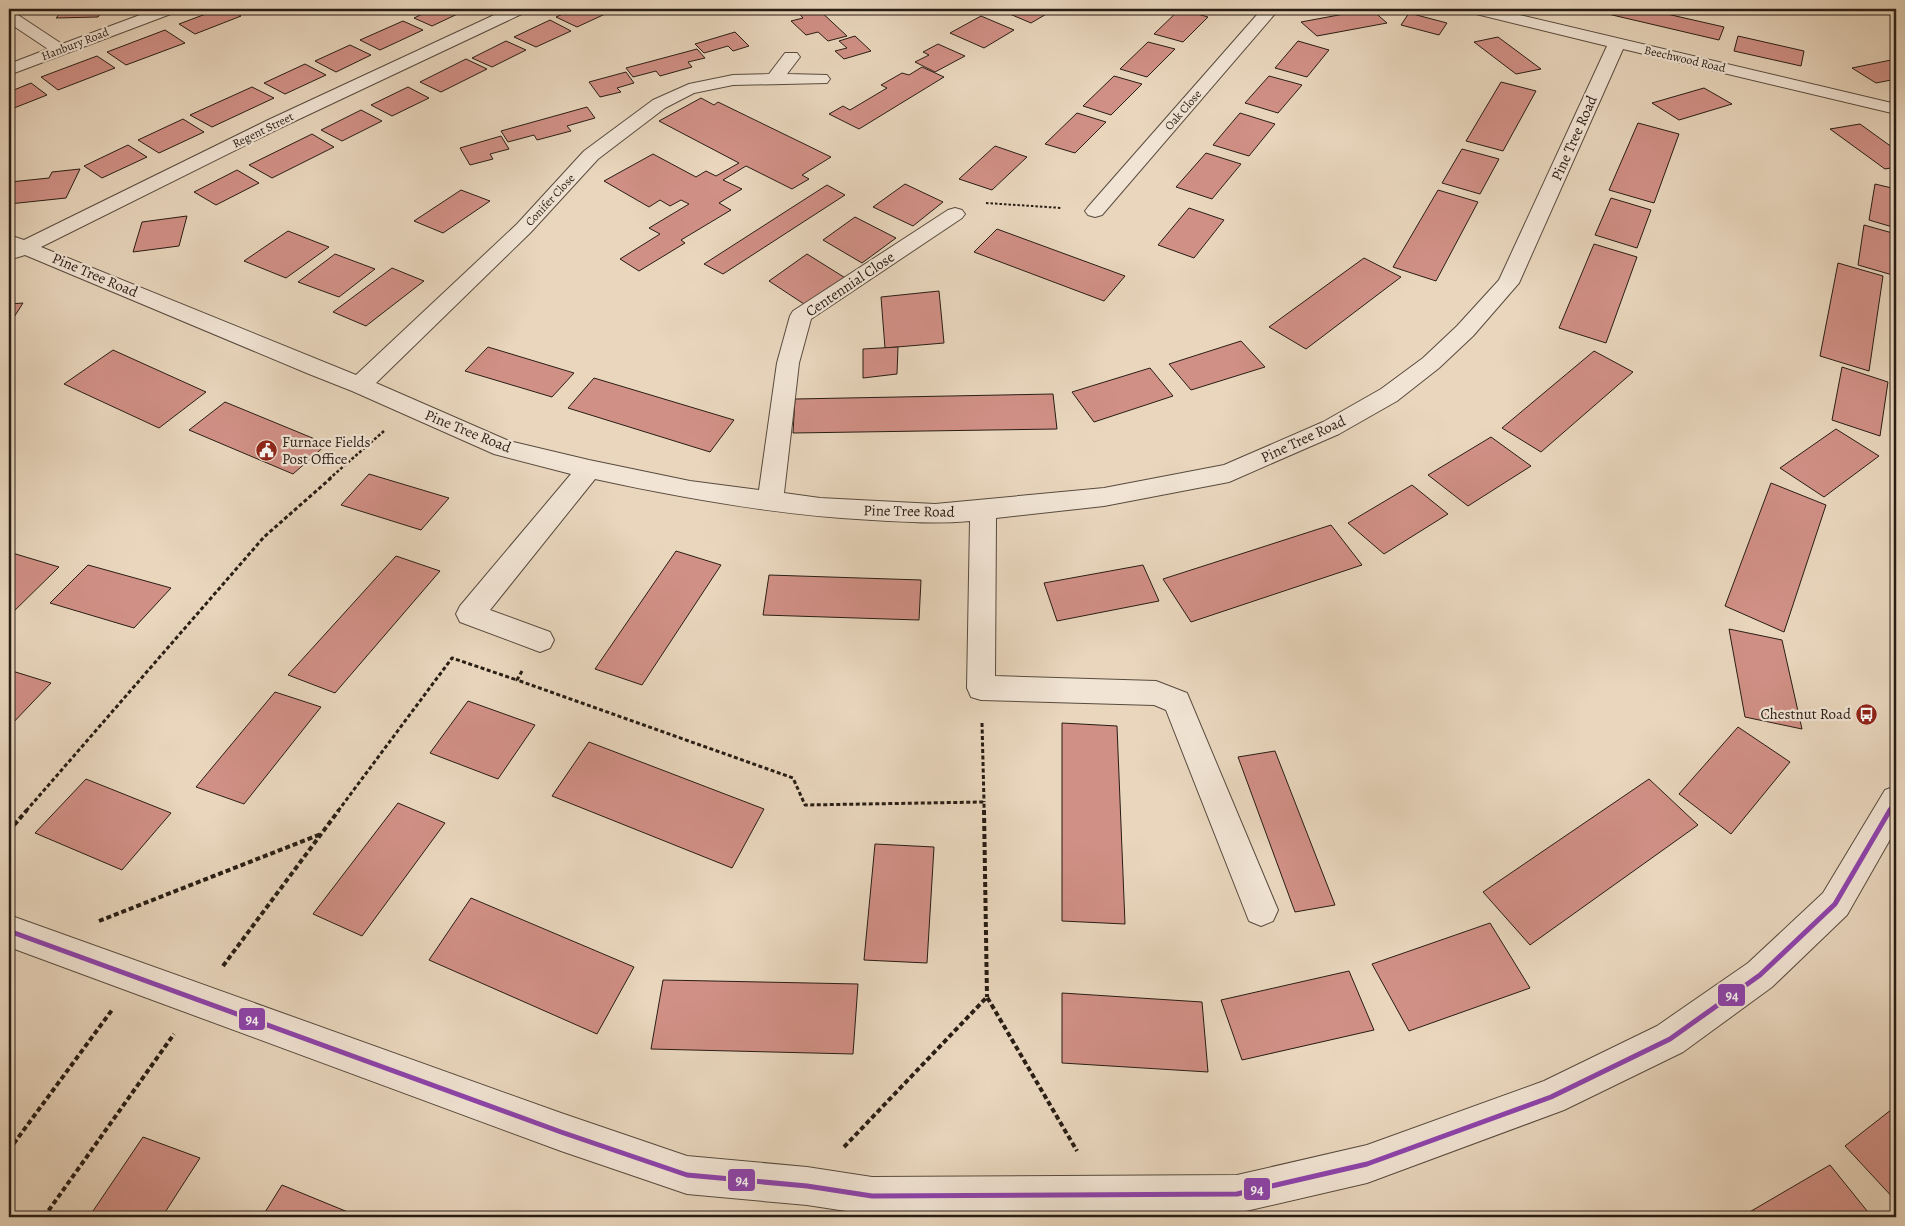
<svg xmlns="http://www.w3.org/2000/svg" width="1905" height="1226" viewBox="0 0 1905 1226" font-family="Alegreya,serif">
  <rect width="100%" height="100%" fill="#e9d6bd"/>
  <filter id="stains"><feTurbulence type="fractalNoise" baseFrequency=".004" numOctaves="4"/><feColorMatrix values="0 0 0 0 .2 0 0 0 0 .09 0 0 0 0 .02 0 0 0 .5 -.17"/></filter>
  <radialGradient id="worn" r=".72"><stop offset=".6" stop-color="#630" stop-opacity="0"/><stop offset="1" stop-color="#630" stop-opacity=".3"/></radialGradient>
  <g fill="#d19086" stroke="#281d14">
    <polygon points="64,9 104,9 98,17 56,18"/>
    <polygon points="219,9 230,9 241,16 195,34 179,24"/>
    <polygon points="433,9 464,9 466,10 432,26 414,18"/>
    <polygon points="574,9 616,9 577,27 556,17"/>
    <polygon points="795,9 818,9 847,36 828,41 818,32 806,35 791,21 803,18"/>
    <polygon points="998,9 1055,9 1031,23"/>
    <polygon points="1180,9 1208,17 1183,42 1154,34"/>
    <polygon points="1371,9 1387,23 1317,36 1301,22"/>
    <polygon points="1592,9 1645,9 1724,27 1719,40 1591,10"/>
    <polygon points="1409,13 1447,23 1439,35 1401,25"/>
    <polygon points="981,16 1014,30 984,48 950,33"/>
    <polygon points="550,20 571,31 536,47 514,37"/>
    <polygon points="403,21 423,30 380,50 360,40"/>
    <polygon points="165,30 185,43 126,65 107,52"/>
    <polygon points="735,32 749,46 733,51 728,46 704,53 695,44"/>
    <polygon points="855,36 871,51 844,59 835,51 847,48 839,41"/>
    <polygon points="1738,36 1804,51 1801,66 1734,51"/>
    <polygon points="1498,37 1541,69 1516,74 1474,42"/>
    <polygon points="506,41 526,50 492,67 472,58"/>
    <polygon points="1298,41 1329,50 1307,77 1275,68"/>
    <polygon points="1148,42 1175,49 1147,77 1120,69"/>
    <polygon points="938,44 965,56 935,72 915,62 929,55 923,52"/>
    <polygon points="350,45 371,55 336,72 315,61"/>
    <polygon points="697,49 705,58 688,62 692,67 660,76 656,71 633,77 626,68"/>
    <polygon points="97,56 115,68 58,90 41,77"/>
    <polygon points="466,59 487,69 441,92 420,82"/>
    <polygon points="1896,59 1896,79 1876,83 1852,68"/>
    <polygon points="305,64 326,75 285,94 264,83"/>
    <polygon points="922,67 944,77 859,129 829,114 843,106 850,110 887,88 881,85 902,73 909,75"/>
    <polygon points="626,72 634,83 617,88 621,92 600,97 589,82"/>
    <polygon points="1114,76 1142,84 1111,115 1083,106"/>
    <polygon points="1269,76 1302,85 1278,113 1245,103"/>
    <polygon points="1501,82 1536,91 1503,151 1466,141"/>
    <polygon points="31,83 47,95 9,110 9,92"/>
    <polygon points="252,87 274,98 212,127 190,115"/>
    <polygon points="408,87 429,98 392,116 371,105"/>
    <polygon points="1704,88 1732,104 1679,120 1652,103"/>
    <polygon points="701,98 714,105 718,102 831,157 802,175 809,179 792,189 746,166 723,180 742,189 719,203 731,210 681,240 685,243 639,271 620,259 660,234 649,228 689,204 681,200 670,206 660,200 649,207 604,181 653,154 696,177 706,171 716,176 739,163 659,121"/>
    <polygon points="587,107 595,118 567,126 571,131 537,140 534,135 508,142 501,131"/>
    <polygon points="361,110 382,121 342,141 321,130"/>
    <polygon points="1077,113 1106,122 1075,153 1045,144"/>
    <polygon points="1240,113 1275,124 1249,156 1213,145"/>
    <polygon points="183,119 204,132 159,153 138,140"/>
    <polygon points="1638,123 1679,134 1654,203 1609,190"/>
    <polygon points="1860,124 1896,150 1896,167 1885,169 1830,129"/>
    <polygon points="312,134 334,147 272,178 249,165"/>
    <polygon points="501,136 509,149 490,154 493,159 470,165 460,148"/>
    <polygon points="128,145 147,157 102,178 84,166"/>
    <polygon points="995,146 1027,157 992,190 959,179"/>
    <polygon points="1462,149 1499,159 1480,194 1442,183"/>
    <polygon points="1206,153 1241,164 1212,199 1176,187"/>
    <polygon points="80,169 66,198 9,204 10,182 49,178 52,172"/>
    <polygon points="237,170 259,183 216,205 194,192"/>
    <polygon points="905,184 943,202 913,226 873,207"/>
    <polygon points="1875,184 1896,189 1896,228 1869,220"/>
    <polygon points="827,185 845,195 723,274 704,264"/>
    <polygon points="461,190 490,201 443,233 414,221"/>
    <polygon points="1438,190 1478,202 1436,281 1393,267"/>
    <polygon points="1611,198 1651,210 1637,248 1595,235"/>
    <polygon points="1189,208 1224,220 1194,258 1158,245"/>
    <polygon points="187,216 179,246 133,252 142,222"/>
    <polygon points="855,217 896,238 862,263 823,240"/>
    <polygon points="1864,225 1896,234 1896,276 1858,265"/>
    <polygon points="997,229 1125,276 1104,301 974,252"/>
    <polygon points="288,231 329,247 286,278 244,261"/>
    <polygon points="1594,244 1637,257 1606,343 1559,328"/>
    <polygon points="335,254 375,269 339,297 298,282"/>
    <polygon points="807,254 847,279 807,306 769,281"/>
    <polygon points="1364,258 1401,277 1306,349 1269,327"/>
    <polygon points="1838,263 1883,276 1869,371 1820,356"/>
    <polygon points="392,268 424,281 366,326 333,312"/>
    <polygon points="939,291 944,343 885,348 881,297"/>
    <polygon points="23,303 9,325 9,304"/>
    <polygon points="1241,341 1265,367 1191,390 1169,364"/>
    <polygon points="488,347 574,373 552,397 465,371"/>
    <polygon points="898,347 897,374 863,378 863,349"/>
    <polygon points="113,350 206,392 159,428 64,384"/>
    <polygon points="1594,351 1633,372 1541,452 1502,428"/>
    <polygon points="1842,367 1888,382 1880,436 1832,420"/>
    <polygon points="1150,368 1173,396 1094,422 1072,392"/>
    <polygon points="594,378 734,420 710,452 568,408"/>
    <polygon points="1053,394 1057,429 793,433 795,399"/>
    <polygon points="225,402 327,444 293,474 189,430"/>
    <polygon points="1836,429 1879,456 1824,497 1780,468"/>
    <polygon points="1491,437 1531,466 1468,506 1428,475"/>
    <polygon points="369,474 449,498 421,530 341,505"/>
    <polygon points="1771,483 1826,505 1784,632 1725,606"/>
    <polygon points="1412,485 1448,514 1384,554 1348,523"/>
    <polygon points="1331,525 1362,565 1191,622 1163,579"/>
    <polygon points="676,551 721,565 642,685 595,669"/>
    <polygon points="9,552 59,567 9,616"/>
    <polygon points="396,556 440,571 335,693 288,675"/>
    <polygon points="88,565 171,588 134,628 50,603"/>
    <polygon points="1143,565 1159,601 1057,621 1044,583"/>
    <polygon points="769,575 921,580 919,620 763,615"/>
    <polygon points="1729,629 1782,640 1802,729 1745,717"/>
    <polygon points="9,670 51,683 9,727"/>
    <polygon points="275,692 321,707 244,804 196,787"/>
    <polygon points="468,701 535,725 498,779 430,753"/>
    <polygon points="1062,723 1117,726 1125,924 1062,921"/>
    <polygon points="1738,727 1790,762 1731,834 1679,794"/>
    <polygon points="589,742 764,809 732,868 552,796"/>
    <polygon points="1275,751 1335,905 1295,912 1238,757"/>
    <polygon points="86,779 171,813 122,870 35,833"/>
    <polygon points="1649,779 1698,825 1530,945 1483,892"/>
    <polygon points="398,803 445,823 362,936 313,914"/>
    <polygon points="875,844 934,847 927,963 864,960"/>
    <polygon points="471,898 634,967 597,1034 429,960"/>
    <polygon points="1490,923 1530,988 1409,1031 1372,964"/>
    <polygon points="1349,971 1374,1030 1242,1060 1221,1000"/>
    <polygon points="663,980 858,984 853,1054 651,1049"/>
    <polygon points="1062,993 1202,1002 1208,1072 1062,1063"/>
    <polygon points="1896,1106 1896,1201 1845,1146"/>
    <polygon points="143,1137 200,1158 162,1217 89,1217"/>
    <polygon points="1830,1165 1872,1217 1741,1217"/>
    <polygon points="282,1185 360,1217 262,1217"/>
  </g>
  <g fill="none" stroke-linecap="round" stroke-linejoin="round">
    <defs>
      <g id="minor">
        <polygon points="156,9 178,9 176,12 9,75 9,64 48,49 9,23 9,11 15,13 62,44"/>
        <path d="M507 9H528L526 12 278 129 41 247 356 375 517 224 584 151 653 100 689 84 733 75 769 74 785 53H797L800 57 787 74 827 75 830 79 827 83 733 85 694 93 665 108 598 159 531 232 376 383 509 441 589 460 690 481 759 490 777 363 790 316 793 311 948 210 955 208 962 210 965 214 962 218 811 319 799 363 784 493 820 498 935 504 1104 488 1224 465 1323 422 1381 389 1423 358 1457 326 1499 280 1607 46 1468 12 1466 9H1494L1896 104V114L1623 49 1519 283 1473 336 1439 368 1397 401 1339 434 1229 482 1104 506 996 518 995 676 1156 681 1187 693 1278 910 1273 921 1261 926 1249 921 1166 710 1154 705 981 700 971 697 967 688 970 521C937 524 905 522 872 520 778 515 687 499 595 479L490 610 550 632 554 640 550 648 540 652 460 622 456 614 460 606 571 474 494 454 352 391 309 374 25 255 15 258 9 257V235L24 240 266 121Z"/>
        <polygon points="1262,9 1279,9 1102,215 1095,217 1088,215 1085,211 1088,207"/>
        <polygon points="1896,786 1896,829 1847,915 1772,987 1683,1052 1564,1110 1367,1183 1237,1213 872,1215 807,1205 687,1194 561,1151 9,947 9,915 561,1113 687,1156 807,1167 872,1177 1237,1175 1367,1145 1544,1081 1657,1026 1748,963 1823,893 1885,790"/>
      </g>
    </defs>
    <use href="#minor" stroke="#584b3e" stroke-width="2"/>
    <polyline stroke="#281d14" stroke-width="2" stroke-dasharray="2.5 2" stroke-linecap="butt" points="986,203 1062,208"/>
    <polyline stroke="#281d14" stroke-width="2.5" stroke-dasharray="3 2" stroke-linecap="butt" points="329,479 384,431"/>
    <g stroke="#281d14" stroke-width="3" stroke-dasharray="4 2.5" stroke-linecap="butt">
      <polyline points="522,671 517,680 793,778 805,805 984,802 984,811"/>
      <polyline points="982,723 984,802"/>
      <polyline points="26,811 264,537 331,478"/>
      <polyline points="338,811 452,658 517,680"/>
    </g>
    <g stroke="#281d14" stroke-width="4" stroke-dasharray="5 3" stroke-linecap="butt">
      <polyline points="984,810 987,997"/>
      <polyline points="9,831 27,810"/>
      <polyline points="99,921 321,834"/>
      <polyline points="223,966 339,810"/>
      <polyline points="844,1147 987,997 1077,1151"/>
      <polyline points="9,1150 112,1010"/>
      <polyline points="44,1217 174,1034"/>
    </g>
    <use href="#minor" fill="#f1e4d4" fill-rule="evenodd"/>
    <defs>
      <polyline id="bus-1-far1" points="1889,811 1896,800"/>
      <polyline id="bus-1" points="9,931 561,1132 687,1175 807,1186 872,1196 1237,1194 1367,1164 1551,1097 1670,1039 1760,975 1835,904 1890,810"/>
    </defs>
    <use href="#bus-1-far1" stroke="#f1e4d4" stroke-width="8"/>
    <use href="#bus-1" stroke="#f1e4d4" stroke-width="9"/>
    <use href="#bus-1-far1" stroke="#8e44ad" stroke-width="4"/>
    <use href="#bus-1" stroke="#8e44ad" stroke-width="5"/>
  </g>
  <defs>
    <symbol id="civic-disc" viewBox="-11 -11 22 22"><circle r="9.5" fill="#8f2418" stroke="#f1e4d4"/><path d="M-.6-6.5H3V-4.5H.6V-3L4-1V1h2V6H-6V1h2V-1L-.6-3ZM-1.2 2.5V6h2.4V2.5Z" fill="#fff"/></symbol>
    <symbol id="bus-disc" viewBox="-11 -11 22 22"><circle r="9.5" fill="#8f2418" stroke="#f1e4d4"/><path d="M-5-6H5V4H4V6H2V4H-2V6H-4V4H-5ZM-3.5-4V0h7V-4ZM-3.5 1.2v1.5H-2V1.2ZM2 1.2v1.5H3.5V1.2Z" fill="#fff"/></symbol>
  </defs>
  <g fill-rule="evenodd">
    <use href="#civic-disc" x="254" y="438" width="25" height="25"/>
    <use href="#bus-disc" x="1854" y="702" width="25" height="25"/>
  </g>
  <g text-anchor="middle" stroke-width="4.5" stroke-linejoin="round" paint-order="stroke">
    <g font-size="12" fill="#281d14" stroke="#f1e4d4">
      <text transform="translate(75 44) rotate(-21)" y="4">Hanbury Road</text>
      <text transform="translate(1685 59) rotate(13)" y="4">Beechwood Road</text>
      <text transform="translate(1183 110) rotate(-49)" y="4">Oak Close</text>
      <text transform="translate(263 130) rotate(-26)" y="4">Regent Street</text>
      <text transform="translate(550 200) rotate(-47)" y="4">Conifer Close</text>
    </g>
    <g font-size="15" fill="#281d14" stroke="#f1e4d4">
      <text transform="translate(1574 138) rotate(-66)" y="5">Pine Tree Road</text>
      <text transform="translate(95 275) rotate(23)" y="5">Pine Tree Road</text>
      <text transform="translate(850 284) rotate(-34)" y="5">Centennial Close</text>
      <text transform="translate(468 431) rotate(22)" y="5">Pine Tree Road</text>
      <text transform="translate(1303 439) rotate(-25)" y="5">Pine Tree Road</text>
      <text transform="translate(909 511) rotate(1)" y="5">Pine Tree Road</text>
    </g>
    <g font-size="15" fill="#281d14" stroke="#f1e4d4" text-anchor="start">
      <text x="282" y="447">Furnace Fields<tspan x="282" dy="17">Post Office</tspan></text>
      <text x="1851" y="719" text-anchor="end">Chestnut Road</text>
    </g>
  </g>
  <g stroke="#f1e4d4" stroke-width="2">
    <rect x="1717" y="983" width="29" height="24" rx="5" fill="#8e44ad"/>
    <rect x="238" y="1007" width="28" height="24" rx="5" fill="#8e44ad"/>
    <rect x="727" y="1168" width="29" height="24" rx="5" fill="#8e44ad"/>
    <rect x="1243" y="1177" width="28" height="24" rx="5" fill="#8e44ad"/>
  </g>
  <g font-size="14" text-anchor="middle" font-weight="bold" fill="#fff">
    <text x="1732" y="1000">94</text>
    <text x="252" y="1024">94</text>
    <text x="742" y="1185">94</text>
    <text x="1257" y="1194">94</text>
  </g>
  <rect width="1905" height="1226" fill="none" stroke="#e9d6bd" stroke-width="30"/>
  <rect x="10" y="10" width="1885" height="1206" fill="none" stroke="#281d14" stroke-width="2.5"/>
  <rect x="15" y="15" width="1875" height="1196" fill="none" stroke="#281d14"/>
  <rect width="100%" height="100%" filter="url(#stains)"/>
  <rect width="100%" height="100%" fill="url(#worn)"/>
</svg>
